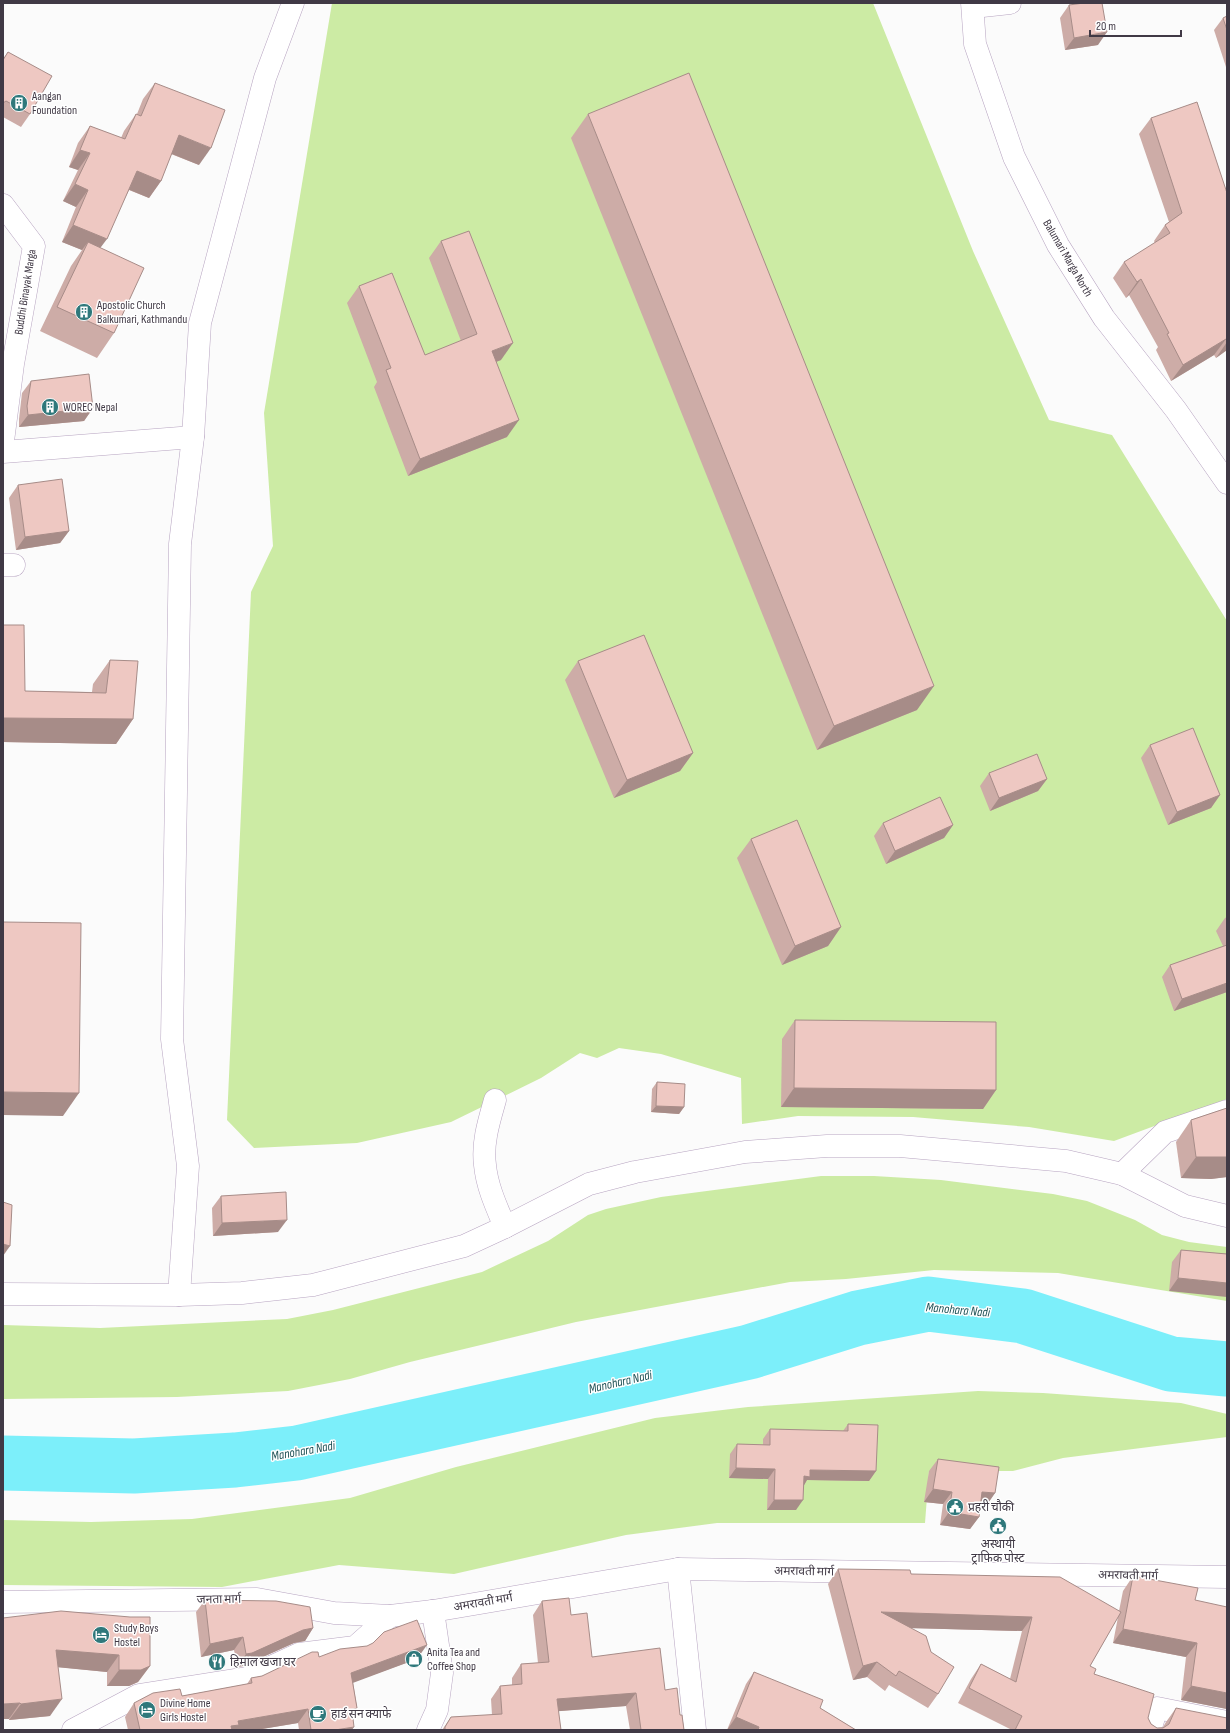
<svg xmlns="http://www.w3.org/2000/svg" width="1230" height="1733" viewBox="0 0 1230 1733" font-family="'Sofia Sans Condensed','Noto Sans Devanagari',sans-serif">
  <rect width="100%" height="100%" fill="#fbfbfb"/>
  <g fill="#cceba4">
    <polygon points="332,3 873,3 973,251 1049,420 1112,435 1227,621 1227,1099 1114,1141 1029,1127 913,1117 798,1116 742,1124 741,1078 661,1054 619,1048 597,1058 580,1053 541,1078 451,1122 357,1143 254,1148 227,1120 251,592 273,546 264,413"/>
    <polygon points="821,1176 874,1176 941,1180 1053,1194 1087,1201 1135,1220 1162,1235 1189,1242 1227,1247 1227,1301 1058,1273 934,1270 846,1279 790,1282 576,1322 410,1362 350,1379 288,1391 177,1397 3,1399 3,1325 100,1328 287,1319 333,1310 482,1272 548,1241 588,1215 606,1209 661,1197"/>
    <polygon points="978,1391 1043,1393 1181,1403 1227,1414 1227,1437 1063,1458 1013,1471 929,1471 925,1523 717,1523 626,1535 454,1574 339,1565 222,1587 3,1585 3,1520 91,1522 192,1519 350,1498 456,1467 655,1418 748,1407"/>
  </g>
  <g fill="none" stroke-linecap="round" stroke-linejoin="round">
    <polyline stroke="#7ceffa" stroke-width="55" points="3,1463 134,1466 235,1460 297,1453 749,1352 858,1318 928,1304 1023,1316 1171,1364 1227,1369"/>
    <defs>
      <g id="minor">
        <polyline points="972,3 975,44 1014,157 1058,245 1104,318 1176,410 1227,483"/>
        <polyline points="973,7 1010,3"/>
        <polyline points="3,205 34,246 13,364 3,441"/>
        <polyline points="3,452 193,437"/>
        <polyline points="3,565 14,565"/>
        <path d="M495 1100C489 1121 482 1143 485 1165 487 1187 497 1208 505 1227"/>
        <polyline points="1122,1174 1165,1132 1227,1111"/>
        <polyline points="179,1295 188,1166 172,1039 180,544 193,437 200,323 265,78 293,3"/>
        <polyline points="678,1569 695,1730"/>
        <polyline points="73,1730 139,1695 247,1678 299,1654 355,1647 390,1616"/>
        <polyline points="428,1730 437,1710 442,1673 433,1611"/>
        <polyline points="1150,1730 1157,1708 1227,1722"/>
      </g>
      <g id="secondary">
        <polyline points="3,1294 179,1295 242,1293 313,1285 464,1246 505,1227 589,1184 635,1172 745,1152 827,1146 900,1146 1066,1161 1122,1174 1185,1206 1227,1216"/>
        <polyline points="3,1602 257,1599 334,1613 390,1616 433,1611 678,1569 1227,1577"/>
      </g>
    </defs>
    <use href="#minor" stroke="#b7a4c1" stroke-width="23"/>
    <use href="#secondary" stroke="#b7a4c1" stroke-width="23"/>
    <use href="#minor" stroke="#fff" stroke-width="22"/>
    <use href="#secondary" stroke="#fff" stroke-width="22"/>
  </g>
  <g fill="#cdaca7">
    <polygon points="1069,5 1098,45 1065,50 1060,18"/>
    <polygon points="1227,16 1227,70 1214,30 1223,18"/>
    <polygon points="8,52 30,114 21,127 3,117 3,59"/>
    <polygon points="155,83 199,165 171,154 161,181 149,198 129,190 100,248 114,333 97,358 40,331 71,266 82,250 62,242 76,207 63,201 78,170 69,167 78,143 90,126 121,138 124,131 136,114 137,114 143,99"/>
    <polygon points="588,114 917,710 817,750 571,138"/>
    <polygon points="1151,118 1227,193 1227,350 1216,358 1214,355 1171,381 1156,350 1158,347 1129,295 1126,298 1113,278 1124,262 1155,243 1154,241 1165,225 1169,222 1139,134"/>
    <polygon points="441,241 501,360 496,362 507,437 408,476 374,387 377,382 347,303 359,286 425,355 461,341 429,258"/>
    <polygon points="31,381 93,408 84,421 19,427 19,419 22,393"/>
    <polygon points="18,485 69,531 60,543 16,550 9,498"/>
    <polygon points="3,625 25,691 92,692 93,684 110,660 133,719 116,744 3,742"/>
    <polygon points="578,661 693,753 680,771 614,798 565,680"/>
    <polygon points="1150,745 1220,795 1211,808 1168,825 1141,758"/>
    <polygon points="989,773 1047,779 1038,791 990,811 980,786"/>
    <polygon points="883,823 953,825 944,838 886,864 874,836"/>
    <polygon points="751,839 841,927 828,946 782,965 737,858"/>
    <polygon points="1227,917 1227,992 1174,1011 1162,977 1170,965 1223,946 1216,931 1225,918"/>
    <polygon points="795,1020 996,1090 983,1109 781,1107 782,1039"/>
    <polygon points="657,1082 684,1107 679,1114 651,1112 652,1089"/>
    <polygon points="1227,1108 1227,1177 1211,1179 1181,1178 1176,1142 1191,1120"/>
    <polygon points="221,1196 278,1232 213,1236 212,1208"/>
    <polygon points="1181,1250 1227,1254 1169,1291 1172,1262"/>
    <polygon points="848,1424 876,1471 869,1481 807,1480 804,1485 796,1510 767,1510 768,1479 729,1478 730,1454 737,1444 763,1445 763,1439 770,1429 843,1431"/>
    <polygon points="938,1459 995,1493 986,1506 980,1505 979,1517 970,1529 940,1525 943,1504 924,1502 929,1471"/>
    <polygon points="838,1569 911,1574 1119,1611 1123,1591 1133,1576 1195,1600 1227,1709 1181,1700 1186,1657 1113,1643 1118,1617 1090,1666 1094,1674 1148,1718 1151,1724 1157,1728 1163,1727 1166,1722 1176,1708 1227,1730 1012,1730 958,1703 971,1679 981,1664 1010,1679 1022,1631 911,1628 938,1694 928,1708 889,1685 885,1691 867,1677 853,1680 828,1584"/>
    <polygon points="205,1600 313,1628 305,1641 294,1643 243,1666 237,1667 234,1650 201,1657 196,1612"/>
    <polygon points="542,1601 571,1615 592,1657 665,1690 680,1715 684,1730 630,1730 626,1706 558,1711 561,1730 442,1730 451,1717 492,1715 491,1699 500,1686 512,1685 512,1678 521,1664 538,1663 533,1615"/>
    <polygon points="61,1611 150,1666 138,1682 129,1686 107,1686 107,1672 58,1667 50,1716 9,1720 9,1719"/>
    <polygon points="319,1657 417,1659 353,1682 357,1708 353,1715 352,1730 299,1730 298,1723 256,1730 128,1730 125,1717 134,1703 182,1696 247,1684 251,1678 262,1676"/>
    <polygon points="754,1672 820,1708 856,1730 727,1730 746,1684"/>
  </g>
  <g fill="#a78c88">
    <polygon points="1107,32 1098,45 1065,50 1074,38"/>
    <polygon points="179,135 211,148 199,165 167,152"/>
    <polygon points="80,150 90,153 78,170 69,167"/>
    <polygon points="137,171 161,181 149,198 125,188"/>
    <polygon points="75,184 88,190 76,207 63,201"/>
    <polygon points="73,225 107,239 95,255 88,242 82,250 62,242"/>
    <polygon points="1141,279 1129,295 1126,298 1137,282"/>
    <polygon points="1226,339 1214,355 1171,381 1183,365"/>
    <polygon points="1227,342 1227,350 1216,358"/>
    <polygon points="513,343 501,360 480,368 492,351"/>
    <polygon points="93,408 84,421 19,427 28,415"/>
    <polygon points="519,420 507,437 408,476 420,459"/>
    <polygon points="69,531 60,543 16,550 25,537"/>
    <polygon points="934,686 917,710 817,750 834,726"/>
    <polygon points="3,718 133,719 116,744 3,742"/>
    <polygon points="693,753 680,771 614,798 627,780"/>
    <polygon points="1047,779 1038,791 990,811 999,798"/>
    <polygon points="1220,795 1211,808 1168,825 1177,812"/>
    <polygon points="953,825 944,838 886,864 895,851"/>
    <polygon points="841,927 828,946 782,965 795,946"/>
    <polygon points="1227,983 1227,992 1174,1011 1182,999"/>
    <polygon points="794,1088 996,1090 983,1109 781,1107"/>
    <polygon points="3,1092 79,1093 63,1116 3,1115"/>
    <polygon points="656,1106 684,1107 679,1114 651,1112"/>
    <polygon points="1196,1157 1227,1157 1227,1177 1211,1179 1181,1178"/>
    <polygon points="287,1220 278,1232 213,1236 222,1223"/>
    <polygon points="3,1244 10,1246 3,1256"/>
    <polygon points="1178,1278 1227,1283 1227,1297 1169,1291"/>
    <polygon points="736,1468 775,1469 768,1479 729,1478"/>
    <polygon points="810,1470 876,1471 869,1481 807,1480 803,1487 804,1476"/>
    <polygon points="933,1489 952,1492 943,1504 924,1502"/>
    <polygon points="982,1492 995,1493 986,1506 973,1505"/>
    <polygon points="774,1500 803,1500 796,1510 767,1510"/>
    <polygon points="949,1512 979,1517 970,1529 940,1525"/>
    <polygon points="881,1612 1032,1617 1022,1631 870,1627"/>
    <polygon points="313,1628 305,1641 294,1643 243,1666 237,1667 246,1654 303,1630"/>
    <polygon points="1123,1629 1197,1643 1186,1657 1113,1643"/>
    <polygon points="243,1637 234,1650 201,1657 210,1644"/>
    <polygon points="427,1645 417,1659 342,1687 351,1673"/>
    <polygon points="56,1650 119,1655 107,1672 45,1666"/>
    <polygon points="877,1662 867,1677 853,1680 863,1666"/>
    <polygon points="150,1666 138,1682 129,1686 107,1686 119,1670"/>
    <polygon points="1191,1686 1227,1693 1227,1709 1181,1700"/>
    <polygon points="636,1693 626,1706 548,1712 557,1699"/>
    <polygon points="62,1699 50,1716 9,1720 21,1704"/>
    <polygon points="20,1703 9,1719 3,1719 3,1704"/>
    <polygon points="357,1708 348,1722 352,1710"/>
    <polygon points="308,1709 298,1723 256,1730 229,1730 231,1726 238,1721"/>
    <polygon points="736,1717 759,1727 757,1730 727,1730"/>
    <polygon points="354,1727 352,1730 335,1730"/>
  </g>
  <g fill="#eec8c2" stroke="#a78c88">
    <polygon points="1084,3 1102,3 1107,32 1074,38 1069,5"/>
    <polygon points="1227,16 1227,30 1223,18"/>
    <polygon points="8,52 52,76 30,114 6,101 3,103 3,60"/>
    <polygon points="689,73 934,686 834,726 588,114"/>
    <polygon points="155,83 225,110 211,148 179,135 161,181 137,171 107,239 73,225 88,190 75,184 90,153 80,150 90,126 125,139 136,114 141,116"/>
    <polygon points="1197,102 1227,193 1227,341 1226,339 1183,365 1167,334 1169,333 1141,279 1137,282 1124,262 1170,233 1165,225 1182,213 1151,118"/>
    <polygon points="469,231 513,343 492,351 519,420 420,459 386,370 391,368 359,286 392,273 425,355 477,334 441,241"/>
    <polygon points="88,242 144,268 114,333 57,307"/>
    <polygon points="89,374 93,408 28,415 27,406 31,381"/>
    <polygon points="62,479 69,531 25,537 18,485"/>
    <polygon points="3,625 24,625 25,691 106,693 110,660 138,661 133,719 3,718"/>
    <polygon points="644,635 693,753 627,780 578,661"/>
    <polygon points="1193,728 1220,795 1177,812 1150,745"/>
    <polygon points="1037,754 1047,779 999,798 989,773"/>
    <polygon points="940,797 953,825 895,851 883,823"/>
    <polygon points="797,820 841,927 795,946 751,839"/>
    <polygon points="3,922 81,923 79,1093 3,1092"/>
    <polygon points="1227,945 1227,983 1182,999 1170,965"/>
    <polygon points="795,1020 996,1022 996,1090 794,1088"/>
    <polygon points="657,1082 685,1084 684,1107 656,1106"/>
    <polygon points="1227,1108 1227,1157 1196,1157 1191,1120"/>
    <polygon points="286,1192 287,1220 222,1223 221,1196"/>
    <polygon points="3,1202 12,1205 10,1246 3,1244"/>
    <polygon points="1181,1250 1227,1254 1227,1283 1178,1278"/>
    <polygon points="848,1424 878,1425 876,1471 810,1470 810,1477 804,1476 803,1500 774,1500 775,1469 736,1468 737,1444 770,1445 770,1429 848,1431"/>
    <polygon points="938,1459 999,1467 995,1493 982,1492 979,1517 949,1512 952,1492 933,1489"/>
    <polygon points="838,1569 910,1570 911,1574 1060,1577 1121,1612 1090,1666 1096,1669 1094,1674 1154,1694 1148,1718 1151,1724 1157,1728 1163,1728 1169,1724 1176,1708 1227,1718 1227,1730 1015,1730 1022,1716 969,1688 981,1664 1016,1682 1032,1617 881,1612 926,1636 931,1652 954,1667 938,1694 899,1671 896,1676 877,1662 863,1666"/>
    <polygon points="1133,1576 1198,1588 1195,1600 1227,1607 1227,1693 1191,1686 1197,1643 1123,1629"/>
    <polygon points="569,1598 571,1615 587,1613 592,1657 660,1648 665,1690 677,1688 680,1715 682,1715 684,1730 641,1730 636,1693 557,1699 561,1730 445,1730 445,1727 451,1717 502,1714 500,1686 522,1684 521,1664 549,1662 542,1601"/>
    <polygon points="205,1600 276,1601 310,1607 313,1628 303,1630 252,1653 246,1654 243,1637 210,1644"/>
    <polygon points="61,1611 130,1617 150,1617 150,1666 141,1670 119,1670 119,1655 56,1650 62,1699 21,1704 20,1703 3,1704 3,1618"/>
    <polygon points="417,1620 427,1645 351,1673 357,1708 352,1710 354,1727 335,1730 311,1730 308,1709 238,1721 239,1725 231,1726 232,1730 140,1730 134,1703 153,1693 180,1689 182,1696 252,1683 251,1678 262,1676 312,1652 318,1652 319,1657 340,1649 367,1646 373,1643 384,1632"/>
    <polygon points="754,1672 823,1700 820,1708 856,1730 758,1730 759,1727 736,1717"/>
  </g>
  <defs>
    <symbol id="building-disc" viewBox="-11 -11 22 22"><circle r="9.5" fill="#2f787b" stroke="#fff"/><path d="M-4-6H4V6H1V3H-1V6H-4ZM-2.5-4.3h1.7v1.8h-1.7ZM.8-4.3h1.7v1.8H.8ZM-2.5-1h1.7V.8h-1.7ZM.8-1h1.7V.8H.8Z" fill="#fff"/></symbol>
    <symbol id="civic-disc" viewBox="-11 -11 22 22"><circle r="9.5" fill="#2f787b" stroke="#fff"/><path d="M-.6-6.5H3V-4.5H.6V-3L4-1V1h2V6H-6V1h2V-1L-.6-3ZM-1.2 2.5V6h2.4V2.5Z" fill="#fff"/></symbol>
    <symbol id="hotel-disc" viewBox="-11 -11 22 22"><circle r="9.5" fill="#2f787b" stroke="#fff"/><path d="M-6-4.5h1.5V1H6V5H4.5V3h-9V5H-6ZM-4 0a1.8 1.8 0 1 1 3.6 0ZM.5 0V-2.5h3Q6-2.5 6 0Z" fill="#fff"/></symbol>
    <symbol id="shop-disc" viewBox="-11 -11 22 22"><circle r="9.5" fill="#2f787b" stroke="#fff"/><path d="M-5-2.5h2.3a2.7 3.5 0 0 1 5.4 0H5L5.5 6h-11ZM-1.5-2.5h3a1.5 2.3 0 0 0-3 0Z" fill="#fff"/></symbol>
    <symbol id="restaurant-disc" viewBox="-11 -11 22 22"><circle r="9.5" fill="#2f787b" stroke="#fff"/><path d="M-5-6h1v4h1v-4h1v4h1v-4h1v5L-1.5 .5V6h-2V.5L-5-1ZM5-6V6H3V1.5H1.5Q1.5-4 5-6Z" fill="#fff"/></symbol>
    <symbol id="cafe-disc" viewBox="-11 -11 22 22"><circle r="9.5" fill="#2f787b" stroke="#fff"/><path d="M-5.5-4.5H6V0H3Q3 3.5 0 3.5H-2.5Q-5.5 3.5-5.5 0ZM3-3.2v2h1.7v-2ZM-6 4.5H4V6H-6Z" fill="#fff"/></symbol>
  </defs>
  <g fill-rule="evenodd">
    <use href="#building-disc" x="9" y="93" width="20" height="20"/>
    <use href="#building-disc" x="74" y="302" width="20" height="20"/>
    <use href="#building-disc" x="40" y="397" width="20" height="20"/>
    <use href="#civic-disc" x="945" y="1497" width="20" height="20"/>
    <use href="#civic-disc" x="988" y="1516" width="20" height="20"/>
    <use href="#hotel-disc" x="91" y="1625" width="20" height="20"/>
    <use href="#shop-disc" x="404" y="1649" width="20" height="20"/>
    <use href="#restaurant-disc" x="207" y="1652" width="20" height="20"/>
    <use href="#hotel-disc" x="137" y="1700" width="20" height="20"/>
    <use href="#cafe-disc" x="308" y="1704" width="20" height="20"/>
  </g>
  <g text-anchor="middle" stroke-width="3" stroke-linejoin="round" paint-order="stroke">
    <g font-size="12" fill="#403945" stroke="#fff" text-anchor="start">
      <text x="32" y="100">Aangan<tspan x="32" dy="14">Foundation</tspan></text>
      <text x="97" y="309">Apostolic Church<tspan x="97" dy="14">Balkumari, Kathmandu</tspan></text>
      <text x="63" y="411">WOREC Nepal</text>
      <text x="968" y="1511">प्रहरी चौकी</text>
      <text x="998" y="1548" text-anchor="middle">अस्थायी<tspan x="998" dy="14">ट्राफिक पोस्ट</tspan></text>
      <text x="114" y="1632">Study Boys<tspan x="114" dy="14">Hostel</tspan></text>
      <text x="427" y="1656">Anita Tea and<tspan x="427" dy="14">Coffee Shop</tspan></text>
      <text x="230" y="1666">हिमाल खजा घर</text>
      <text x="160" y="1707">Divine Home<tspan x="160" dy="14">Girls Hostel</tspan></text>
      <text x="331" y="1718">हार्ड सन क्याफे</text>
    </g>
    <g font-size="12" fill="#403945" stroke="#fff">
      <text transform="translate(1068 258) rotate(60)" y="4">Balumari Marga North</text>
      <text transform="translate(25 292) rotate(-81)" y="4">Buddhi Binayak Marga</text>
      <text transform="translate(804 1571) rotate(1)" y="4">अमरावती मार्ग</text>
      <text transform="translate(1128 1575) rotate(1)" y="4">अमरावती मार्ग</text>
      <text transform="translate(219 1599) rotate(-1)" y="4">जनता मार्ग</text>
      <text transform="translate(483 1602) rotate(-10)" y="4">अमरावती मार्ग</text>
    </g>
    <g font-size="13" font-style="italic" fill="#1f5256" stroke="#fff">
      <text transform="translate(958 1309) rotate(5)" y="5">Manohara Nadi</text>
      <text transform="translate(620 1381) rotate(-13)" y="5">Manohara Nadi</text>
      <text transform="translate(303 1450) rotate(-10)" y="5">Manohara Nadi</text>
    </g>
  </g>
  <rect width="1230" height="1733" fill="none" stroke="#403945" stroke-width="8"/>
  <path d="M1090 30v6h91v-6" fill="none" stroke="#403945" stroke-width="2"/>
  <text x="1096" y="30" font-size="12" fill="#403945" stroke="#ffffff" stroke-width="3" paint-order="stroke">20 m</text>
</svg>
